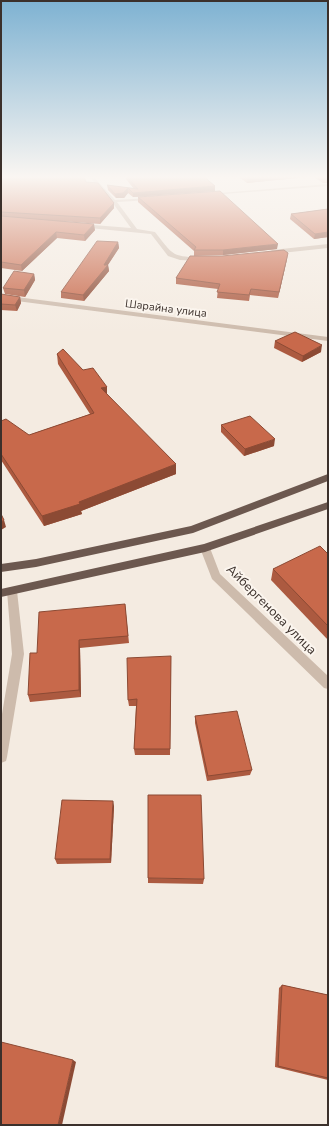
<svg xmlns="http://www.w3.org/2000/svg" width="329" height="1126" viewBox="0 0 329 1126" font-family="'Nunito Sans',sans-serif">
  <rect width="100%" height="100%" fill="#f4ebe1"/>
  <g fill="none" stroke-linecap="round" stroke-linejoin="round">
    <g fill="#cdbbac" fill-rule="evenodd">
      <path d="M90 177H94L115 200 152 198 150 200 117 202 137 229 155 232C174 256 171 256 202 258L205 260 204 261 180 260 168 256 151 234 79 227 78 226 81 224 131 228 112 202Z"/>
      <polygon points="328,184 328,186 210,195 208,194"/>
      <polygon points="328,244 328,248 272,254 269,252 272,250"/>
      <polygon points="1,295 328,337 328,341 1,299"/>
      <polygon points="205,544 210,548 220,574 328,676 328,689 324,688 212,579 200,548"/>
      <polygon points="12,587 16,588 17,591 24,654 7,757 6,761 1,763 1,720 12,654 7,591 8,588"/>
    </g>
    <g fill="#6c584f" fill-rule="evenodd">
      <polygon points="328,474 328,481 193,533 36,567 1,572 1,564 36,559 191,526"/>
      <polygon points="328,502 328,509 205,552 1,597 1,589 204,544"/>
    </g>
  </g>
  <g fill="#ac5a40">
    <polygon points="1,177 86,182 114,208 100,224 61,221 95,230 85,241 57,238 22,271 1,268"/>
    <polygon points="126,177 207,177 206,178 215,186 215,191 133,197 128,193 124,198 116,198 108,190 107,185 134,189 126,179"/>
    <polygon points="239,177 307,177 247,183"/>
    <polygon points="314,177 328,177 328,183 323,183"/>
    <polygon points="138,197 277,249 223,255 194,256 194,251 138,202"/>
    <polygon points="328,209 328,237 314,239 290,219 291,214"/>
    <polygon points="118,242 119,248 108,265 109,271 84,301 61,298 61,292"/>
    <polygon points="287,259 278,298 250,295 249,301 217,298 218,289 176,284 176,278"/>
    <polygon points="34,274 35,280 25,297 5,294 3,288"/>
    <polygon points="1,294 20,297 21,303 17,311 1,310"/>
    <polygon points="275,341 321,352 302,362 274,348"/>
    <polygon points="57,354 83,370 107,387 107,394 176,474 81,511 82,514 44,526 1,460 1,421 29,435 90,414 58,364"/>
    <polygon points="221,425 274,446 244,456 221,432"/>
    <polygon points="328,554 328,640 271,580 273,569"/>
    <polygon points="125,604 129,643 80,648 81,697 30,702 28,695 37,653"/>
    <polygon points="171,656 170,755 135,755 134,749 136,706 129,706 128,700"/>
    <polygon points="195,716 252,770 250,775 207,781 195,723"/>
    <polygon points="114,806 111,863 57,864 55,859"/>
    <polygon points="148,878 204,879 203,884 148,883"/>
    <polygon points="282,985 328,995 328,1080 275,1067 279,988"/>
  </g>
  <g fill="#8c4a34">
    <polygon points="264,177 307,177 247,183 247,178"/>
    <polygon points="215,186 215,191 133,197 133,193"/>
    <polygon points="128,188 128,193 124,198 116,198 115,194"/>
    <polygon points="114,203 114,208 100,224 100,218"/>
    <polygon points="94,224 95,230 85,241 84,235"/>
    <polygon points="56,232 57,238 22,271 21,265"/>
    <polygon points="328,232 328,237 314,239 315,234"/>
    <polygon points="118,242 119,248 105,269 108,265 109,271 84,301 83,295"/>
    <polygon points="278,244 277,249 223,255 223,250"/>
    <polygon points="288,253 287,259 278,298 279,292"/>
    <polygon points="34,274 35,280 25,297 24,290"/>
    <polygon points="20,297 21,303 17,311 15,305"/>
    <polygon points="322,345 321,352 302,362 303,356"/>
    <polygon points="107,387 107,397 101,388"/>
    <polygon points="275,439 274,446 244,456 245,449"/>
    <polygon points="176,464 176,474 81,511 82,514 44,526 42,516"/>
    <polygon points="4,520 6,527 1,530 1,522"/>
    <polygon points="79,640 80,648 81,697 79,690"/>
    <polygon points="113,801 114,806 111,863 110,859"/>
    <polygon points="73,1060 76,1062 62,1125 58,1125"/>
  </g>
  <g fill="#c8694b" stroke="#8c4a34">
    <polygon points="1,177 84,177 86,182 98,183 114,203 100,218 1,212 1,180 3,179 1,179"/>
    <polygon points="127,177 204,177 215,186 133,193 128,188 123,193 115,194 107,185 138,189"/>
    <polygon points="245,177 264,177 247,178"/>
    <polygon points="321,177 328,177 328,178 324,178"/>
    <polygon points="220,191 278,244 223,250 194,250 196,247 138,197"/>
    <polygon points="328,209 328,232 315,234 291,214"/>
    <polygon points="1,216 94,224 84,235 56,232 21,265 1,262"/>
    <polygon points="97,241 118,242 104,265 108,265 83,295 61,292"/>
    <polygon points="284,250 288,253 279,292 251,289 249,295 217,292 220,284 176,278 190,256 222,256"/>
    <polygon points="14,271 34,274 24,290 3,288"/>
    <polygon points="1,294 20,297 15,305 1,304"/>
    <polygon points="295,332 322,345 303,356 275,341"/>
    <polygon points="63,349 83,370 93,368 107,387 101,388 176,464 79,502 80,504 42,516 1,454 1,421 6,419 29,435 94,413 57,354"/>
    <polygon points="250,416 275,439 245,449 221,425"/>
    <polygon points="1,514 4,520 1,522"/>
    <polygon points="320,546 328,554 328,626 273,569"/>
    <polygon points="125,604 128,636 79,640 79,690 28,695 30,653 37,653 39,612"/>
    <polygon points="171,656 170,749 134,749 137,699 128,700 127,658"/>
    <polygon points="237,711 252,770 208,776 195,716"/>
    <polygon points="148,795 201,795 204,879 148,878"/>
    <polygon points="62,800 113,801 110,859 55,859"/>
    <polygon points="282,985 328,995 328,1078 278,1066"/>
    <polygon points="1,1042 73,1060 58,1125 1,1125"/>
  </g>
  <linearGradient id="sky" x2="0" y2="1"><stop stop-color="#7eb2d2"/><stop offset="0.53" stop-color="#faf6f2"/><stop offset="1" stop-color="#faf6f2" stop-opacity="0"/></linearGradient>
  <rect width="329" height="334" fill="url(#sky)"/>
  <g text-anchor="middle" stroke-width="4" stroke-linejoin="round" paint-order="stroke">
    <g font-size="11" fill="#3b302b" stroke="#fbf5ee">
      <text transform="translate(166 308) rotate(7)" y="4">Шарайна улица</text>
    </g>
    <g font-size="13" fill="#3b302b" stroke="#fbf5ee">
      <text transform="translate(272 609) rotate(45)" y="5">Айбергенова улица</text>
    </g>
  </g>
  <rect width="329" height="1126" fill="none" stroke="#3b302b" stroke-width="4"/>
</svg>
